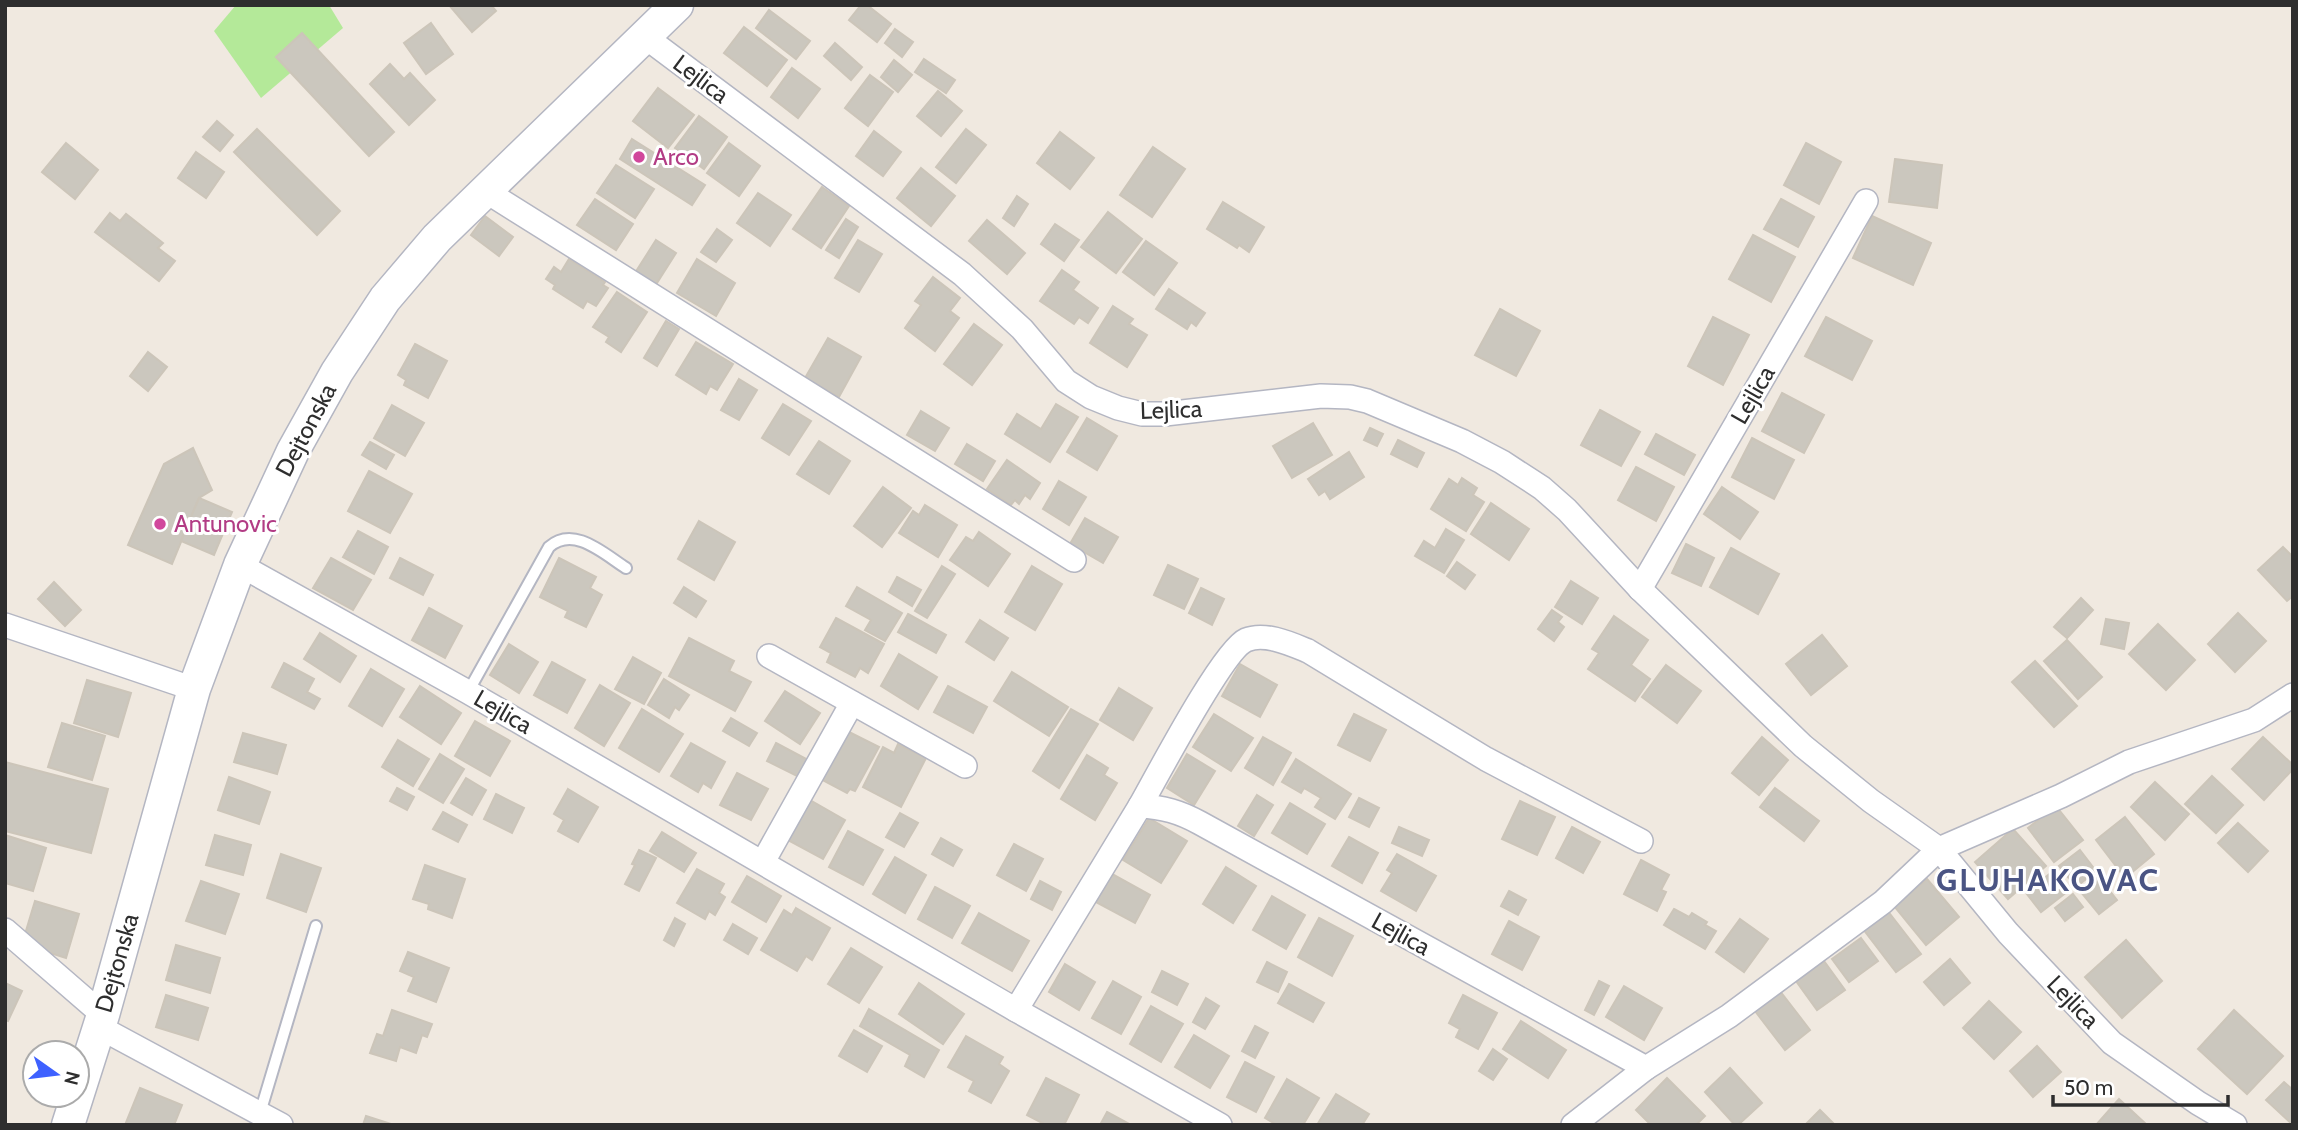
<svg xmlns="http://www.w3.org/2000/svg" width="2298" height="1130" viewBox="0 0 2298 1130" font-family="Cabin,sans-serif">
  <rect width="100%" height="100%" fill="#f0e9e0"/>
  <polygon fill="#b4e999" points="236,5 329,5 343,28 261,98 214,31"/>
  <g fill="#cbc7be" stroke="#ccc5b9" stroke-width="2">
    <polygon points="449,5 491,5 496,11 472,32"/>
    <polygon points="861,5 867,5 891,24 877,42 849,20"/>
    <polygon points="769,10 810,41 796,59 756,28"/>
    <polygon points="431,23 453,54 426,74 404,43"/>
    <polygon points="744,27 787,60 767,86 724,53"/>
    <polygon points="895,29 913,42 902,57 885,43"/>
    <polygon points="302,33 394,132 369,156 276,57"/>
    <polygon points="835,43 862,67 851,80 824,56"/>
    <polygon points="924,59 955,80 946,93 915,72"/>
    <polygon points="894,60 912,75 898,92 881,77"/>
    <polygon points="390,64 404,79 410,73 435,100 409,125 370,84"/>
    <polygon points="792,68 820,89 798,118 771,97"/>
    <polygon points="870,75 893,92 868,126 845,108"/>
    <polygon points="658,88 694,115 668,148 633,121"/>
    <polygon points="938,91 962,111 941,136 917,116"/>
    <polygon points="699,116 727,137 704,169 675,148"/>
    <polygon points="217,121 233,135 220,151 203,137"/>
    <polygon points="257,129 340,211 317,235 234,152"/>
    <polygon points="966,129 986,145 956,183 936,167"/>
    <polygon points="874,131 901,152 883,176 856,156"/>
    <polygon points="1060,132 1094,158 1070,189 1037,163"/>
    <polygon points="632,139 705,185 692,205 620,159"/>
    <polygon points="66,143 98,170 75,199 42,172"/>
    <polygon points="729,143 760,166 739,196 707,173"/>
    <polygon points="1806,143 1841,162 1819,204 1784,185"/>
    <polygon points="1153,147 1185,169 1152,217 1120,195"/>
    <polygon points="196,152 224,172 206,198 178,178"/>
    <polygon points="1895,159 1942,165 1937,208 1889,202"/>
    <polygon points="616,165 654,189 635,218 597,193"/>
    <polygon points="921,168 955,196 931,226 897,198"/>
    <polygon points="822,187 849,206 821,248 793,229"/>
    <polygon points="758,193 791,215 770,246 737,223"/>
    <polygon points="1017,196 1028,204 1014,226 1003,218"/>
    <polygon points="595,199 633,224 616,250 577,225"/>
    <polygon points="1781,199 1814,217 1798,247 1764,229"/>
    <polygon points="1223,202 1264,227 1249,252 1239,245 1237,248 1207,229"/>
    <polygon points="1108,212 1142,239 1116,273 1081,247"/>
    <polygon points="110,213 120,221 126,214 163,243 158,248 175,261 159,281 95,232"/>
    <polygon points="485,216 513,237 499,256 471,235"/>
    <polygon points="1872,216 1931,243 1913,285 1853,258"/>
    <polygon points="846,219 858,227 839,258 826,250"/>
    <polygon points="987,220 1025,253 1007,274 969,241"/>
    <polygon points="1055,224 1079,240 1064,261 1041,244"/>
    <polygon points="717,229 732,240 716,262 701,252"/>
    <polygon points="1753,235 1795,257 1771,302 1729,279"/>
    <polygon points="656,240 676,253 655,286 635,273"/>
    <polygon points="858,240 882,254 859,292 835,278"/>
    <polygon points="1146,241 1177,263 1154,295 1123,272"/>
    <polygon points="569,259 605,282 603,285 608,288 596,306 587,301 583,308 553,289 555,285 546,279 554,267 561,272"/>
    <polygon points="697,259 735,283 716,316 677,293"/>
    <polygon points="1062,270 1079,282 1073,290 1098,308 1088,323 1079,317 1074,324 1040,301"/>
    <polygon points="933,277 960,298 950,311 959,318 935,351 905,328 921,305 915,301"/>
    <polygon points="1169,289 1205,313 1196,326 1191,322 1187,329 1156,309"/>
    <polygon points="617,292 647,312 621,352 606,342 609,337 593,327"/>
    <polygon points="1113,306 1133,319 1129,324 1147,335 1127,367 1090,343"/>
    <polygon points="1500,309 1540,331 1516,376 1475,355"/>
    <polygon points="1713,317 1749,335 1723,385 1688,366"/>
    <polygon points="1826,317 1872,341 1852,380 1805,356"/>
    <polygon points="666,321 679,329 657,366 644,358"/>
    <polygon points="974,324 1002,345 972,385 944,364"/>
    <polygon points="828,338 861,357 839,397 805,378"/>
    <polygon points="696,342 733,364 717,390 710,386 706,394 676,375"/>
    <polygon points="415,344 447,361 428,398 404,385 406,380 398,375"/>
    <polygon points="148,352 167,367 148,391 130,376"/>
    <polygon points="739,379 757,390 739,420 721,410"/>
    <polygon points="1782,393 1824,415 1804,453 1762,431"/>
    <polygon points="783,404 811,421 789,455 762,438"/>
    <polygon points="1056,404 1078,417 1050,462 1005,434 1017,414 1041,429"/>
    <polygon points="392,405 424,423 405,456 374,438"/>
    <polygon points="1600,410 1640,432 1621,466 1581,445"/>
    <polygon points="921,411 949,428 935,451 907,435"/>
    <polygon points="1087,418 1117,436 1097,470 1067,452"/>
    <polygon points="1313,423 1332,455 1292,478 1273,446"/>
    <polygon points="1370,428 1383,434 1377,446 1364,440"/>
    <polygon points="1656,434 1695,455 1684,475 1645,454"/>
    <polygon points="1752,438 1794,460 1774,499 1732,477"/>
    <polygon points="1398,440 1424,453 1417,467 1391,454"/>
    <polygon points="819,441 850,461 829,494 797,474"/>
    <polygon points="370,442 394,455 386,469 362,455"/>
    <polygon points="967,444 995,461 983,481 955,464"/>
    <polygon points="193,448 212,490 199,498 172,564 128,545 164,464"/>
    <polygon points="1349,452 1364,477 1330,499 1325,491 1319,495 1308,479"/>
    <polygon points="1007,460 1040,483 1030,499 1025,495 1019,504 1015,500 1011,505 987,489"/>
    <polygon points="1636,467 1674,487 1656,521 1618,500"/>
    <polygon points="369,471 412,494 390,533 348,511"/>
    <polygon points="1462,478 1477,488 1473,495 1484,502 1466,531 1431,509 1449,479 1458,485"/>
    <polygon points="1059,481 1086,497 1069,525 1043,509"/>
    <polygon points="883,487 911,508 882,547 854,526"/>
    <polygon points="1722,487 1758,512 1740,539 1704,514"/>
    <polygon points="199,498 232,512 214,555 181,541"/>
    <polygon points="1491,503 1529,529 1509,560 1471,534"/>
    <polygon points="925,505 957,525 938,557 899,533 913,511 919,515"/>
    <polygon points="1085,518 1118,537 1103,563 1070,544"/>
    <polygon points="699,521 735,542 714,580 678,559"/>
    <polygon points="1446,529 1464,540 1444,573 1415,556 1424,541 1435,548"/>
    <polygon points="358,531 388,547 374,574 343,557"/>
    <polygon points="979,532 1010,554 988,586 950,560 966,537 973,541"/>
    <polygon points="1686,544 1714,558 1701,586 1672,573"/>
    <polygon points="2283,547 2293,557 2293,596 2287,601 2258,570"/>
    <polygon points="1731,548 1779,574 1758,614 1710,587"/>
    <polygon points="331,558 371,580 353,610 313,588"/>
    <polygon points="400,558 433,575 423,595 390,578"/>
    <polygon points="559,558 596,577 590,588 602,595 586,627 565,617 568,611 540,597"/>
    <polygon points="1457,562 1475,575 1465,589 1447,576"/>
    <polygon points="1168,565 1198,579 1184,609 1154,595"/>
    <polygon points="942,566 955,574 927,618 915,611"/>
    <polygon points="1032,566 1062,584 1035,630 1005,612"/>
    <polygon points="897,577 921,590 912,606 889,592"/>
    <polygon points="1571,581 1598,598 1582,624 1555,607"/>
    <polygon points="54,582 81,610 65,626 38,599"/>
    <polygon points="684,587 706,601 696,617 674,603"/>
    <polygon points="857,587 902,613 885,641 865,630 871,620 846,606"/>
    <polygon points="1201,588 1224,599 1212,625 1189,613"/>
    <polygon points="2081,598 2093,610 2067,638 2054,627"/>
    <polygon points="429,608 462,626 445,658 412,640"/>
    <polygon points="1552,610 1562,617 1558,622 1564,627 1554,641 1538,629"/>
    <polygon points="2238,613 2266,641 2235,672 2208,644"/>
    <polygon points="908,614 946,635 936,653 898,632"/>
    <polygon points="1614,616 1648,640 1631,665 1650,679 1635,701 1588,669 1599,653 1592,649"/>
    <polygon points="836,618 884,644 868,673 860,668 855,677 827,662 831,653 820,647"/>
    <polygon points="2106,619 2129,623 2124,649 2101,644"/>
    <polygon points="980,620 1008,638 994,660 966,642"/>
    <polygon points="2158,624 2195,660 2166,690 2129,654"/>
    <polygon points="320,633 356,656 340,682 304,659"/>
    <polygon points="1822,635 1847,666 1811,695 1786,664"/>
    <polygon points="689,638 734,661 729,671 751,682 735,711 669,676"/>
    <polygon points="2067,640 2102,677 2078,699 2044,661"/>
    <polygon points="509,644 538,662 519,693 490,675"/>
    <polygon points="899,654 937,677 918,709 881,686"/>
    <polygon points="633,657 661,673 644,704 615,689"/>
    <polygon points="2035,661 2077,706 2054,727 2012,682"/>
    <polygon points="552,662 585,680 567,713 534,695"/>
    <polygon points="284,663 314,679 307,692 320,699 314,709 272,687"/>
    <polygon points="1240,664 1277,685 1260,717 1222,696"/>
    <polygon points="1666,665 1701,691 1677,723 1642,697"/>
    <polygon points="371,669 404,689 382,726 349,706"/>
    <polygon points="1012,672 1068,707 1049,736 994,701"/>
    <polygon points="664,679 689,695 679,710 675,707 669,718 648,705"/>
    <polygon points="87,680 131,693 118,737 74,723"/>
    <polygon points="600,685 630,703 604,746 575,728"/>
    <polygon points="420,686 461,713 441,744 400,717"/>
    <polygon points="948,686 987,707 973,733 934,712"/>
    <polygon points="1119,688 1152,708 1133,740 1100,720"/>
    <polygon points="785,691 820,713 800,744 765,721"/>
    <polygon points="642,709 683,734 659,772 619,748"/>
    <polygon points="1071,709 1098,724 1059,788 1033,771"/>
    <polygon points="1214,714 1253,738 1231,771 1193,747"/>
    <polygon points="1354,714 1386,730 1370,761 1338,745"/>
    <polygon points="731,718 757,733 749,746 723,731"/>
    <polygon points="475,721 510,741 490,776 455,756"/>
    <polygon points="62,723 105,736 92,780 48,767"/>
    <polygon points="849,732 879,747 855,791 850,789 847,793 817,777 829,755 835,758"/>
    <polygon points="243,733 286,745 277,774 234,762"/>
    <polygon points="1263,737 1291,753 1273,785 1245,768"/>
    <polygon points="1762,737 1788,760 1759,795 1732,773"/>
    <polygon points="2263,737 2293,765 2293,769 2264,800 2232,769"/>
    <polygon points="398,740 429,759 413,786 382,767"/>
    <polygon points="691,743 725,762 711,788 703,783 698,792 671,776"/>
    <polygon points="776,743 808,760 799,777 767,761"/>
    <polygon points="898,744 926,758 901,807 863,787 883,747 894,753"/>
    <polygon points="440,754 464,769 443,803 419,789"/>
    <polygon points="1187,754 1215,771 1194,805 1167,788"/>
    <polygon points="1087,755 1108,768 1104,775 1117,783 1095,820 1061,799"/>
    <polygon points="1296,759 1351,794 1335,819 1315,807 1321,798 1304,788 1301,793 1282,782"/>
    <polygon points="5,762 108,789 91,853 5,831"/>
    <polygon points="737,773 768,789 751,820 720,805"/>
    <polygon points="2212,776 2243,805 2216,833 2185,804"/>
    <polygon points="229,777 270,792 259,824 218,810"/>
    <polygon points="466,778 486,790 472,815 451,803"/>
    <polygon points="2155,782 2189,814 2165,840 2131,807"/>
    <polygon points="397,788 414,797 407,810 390,801"/>
    <polygon points="1775,788 1819,821 1804,841 1760,807"/>
    <polygon points="568,789 598,807 578,842 558,831 564,820 554,814"/>
    <polygon points="496,794 524,808 512,833 484,819"/>
    <polygon points="1257,795 1273,805 1254,836 1238,826"/>
    <polygon points="1359,798 1379,808 1369,827 1349,817"/>
    <polygon points="810,800 845,820 823,859 788,840"/>
    <polygon points="1520,801 1555,817 1537,855 1502,839"/>
    <polygon points="1290,803 1325,824 1307,854 1272,833"/>
    <polygon points="2056,806 2083,840 2054,862 2028,828"/>
    <polygon points="443,812 467,825 458,842 433,829"/>
    <polygon points="900,813 918,823 904,847 886,837"/>
    <polygon points="2125,817 2154,854 2125,878 2096,840"/>
    <polygon points="1149,818 1187,841 1161,883 1123,860"/>
    <polygon points="2238,823 2268,851 2248,872 2218,843"/>
    <polygon points="1399,827 1429,840 1422,856 1392,843"/>
    <polygon points="1572,827 1600,842 1583,873 1556,858"/>
    <polygon points="2013,829 2046,866 2008,899 1975,862"/>
    <polygon points="848,831 883,850 863,885 829,867"/>
    <polygon points="662,832 696,853 684,872 650,851"/>
    <polygon points="5,835 46,848 33,891 5,883"/>
    <polygon points="215,835 251,845 243,875 206,865"/>
    <polygon points="1349,837 1378,853 1362,883 1332,866"/>
    <polygon points="941,838 962,850 953,866 932,854"/>
    <polygon points="1014,844 1043,859 1026,891 997,875"/>
    <polygon points="639,850 656,858 639,891 625,884 635,865 632,864"/>
    <polygon points="2080,850 2096,871 2076,887 2059,866"/>
    <polygon points="281,854 321,868 306,912 267,898"/>
    <polygon points="1397,854 1436,876 1416,911 1381,891 1392,873 1387,870"/>
    <polygon points="895,857 926,875 905,913 873,894"/>
    <polygon points="1641,860 1669,875 1661,890 1666,892 1657,911 1624,894"/>
    <polygon points="425,865 465,879 452,918 428,909 429,904 413,899"/>
    <polygon points="1226,867 1256,886 1233,923 1203,904"/>
    <polygon points="697,869 724,884 719,893 725,897 715,915 709,911 705,919 677,903"/>
    <polygon points="2052,872 2068,891 2041,912 2026,893"/>
    <polygon points="1112,874 1150,895 1135,923 1096,902"/>
    <polygon points="747,876 781,896 766,922 732,902"/>
    <polygon points="2098,876 2117,900 2099,914 2080,891"/>
    <polygon points="1927,879 1959,917 1926,945 1894,906"/>
    <polygon points="201,881 239,894 225,934 186,921"/>
    <polygon points="1040,881 1061,892 1052,910 1031,899"/>
    <polygon points="935,887 970,906 952,938 918,919"/>
    <polygon points="1509,891 1526,900 1518,915 1501,906"/>
    <polygon points="2073,894 2083,907 2065,921 2055,908"/>
    <polygon points="1272,896 1305,915 1286,949 1253,930"/>
    <polygon points="35,901 79,914 66,958 22,944"/>
    <polygon points="796,908 830,928 812,960 806,956 797,971 761,950 784,910 792,915"/>
    <polygon points="1674,909 1689,917 1692,913 1707,922 1705,925 1716,931 1705,949 1664,925"/>
    <polygon points="1887,910 1921,954 1896,972 1863,929"/>
    <polygon points="979,913 1029,941 1012,971 962,943"/>
    <polygon points="675,918 685,924 674,946 664,940"/>
    <polygon points="1319,918 1353,936 1332,976 1298,957"/>
    <polygon points="1740,919 1768,939 1744,972 1716,952"/>
    <polygon points="1509,921 1539,937 1522,970 1492,954"/>
    <polygon points="733,924 757,938 748,954 724,940"/>
    <polygon points="1861,938 1878,961 1849,982 1832,959"/>
    <polygon points="2126,940 2162,981 2122,1018 2085,977"/>
    <polygon points="176,945 220,958 210,993 166,980"/>
    <polygon points="851,948 882,967 859,1003 828,984"/>
    <polygon points="408,952 449,968 436,1002 408,991 414,977 400,971"/>
    <polygon points="1950,959 1970,983 1944,1005 1924,982"/>
    <polygon points="1824,961 1845,990 1817,1010 1796,981"/>
    <polygon points="1267,962 1287,972 1278,992 1257,982"/>
    <polygon points="1065,964 1095,982 1079,1010 1049,992"/>
    <polygon points="1162,971 1188,984 1177,1005 1152,992"/>
    <polygon points="1113,981 1141,997 1121,1034 1092,1018"/>
    <polygon points="1599,981 1609,986 1594,1015 1585,1010"/>
    <polygon points="5,983 22,991 8,1021 5,1020"/>
    <polygon points="919,983 964,1014 943,1044 899,1014"/>
    <polygon points="1289,984 1324,1003 1313,1022 1278,1003"/>
    <polygon points="1624,986 1662,1008 1644,1040 1606,1017"/>
    <polygon points="1780,991 1810,1030 1785,1050 1755,1011"/>
    <polygon points="166,995 208,1008 198,1040 156,1027"/>
    <polygon points="1463,995 1497,1013 1478,1049 1456,1037 1460,1029 1449,1023"/>
    <polygon points="1206,998 1219,1006 1205,1029 1193,1022"/>
    <polygon points="1989,1001 2021,1032 1994,1059 1963,1028"/>
    <polygon points="1151,1006 1183,1024 1161,1062 1130,1044"/>
    <polygon points="869,1009 939,1050 924,1077 905,1066 910,1055 860,1026"/>
    <polygon points="392,1010 432,1024 427,1037 422,1035 416,1053 400,1047 396,1061 370,1053 377,1034 383,1036"/>
    <polygon points="2234,1010 2283,1056 2247,1094 2198,1049"/>
    <polygon points="1521,1021 1566,1050 1548,1078 1503,1049"/>
    <polygon points="1255,1026 1268,1033 1255,1058 1242,1051"/>
    <polygon points="854,1030 882,1046 867,1072 839,1056"/>
    <polygon points="1194,1035 1229,1056 1210,1088 1175,1067"/>
    <polygon points="966,1036 1003,1057 999,1064 1009,1071 991,1103 969,1091 974,1081 948,1067"/>
    <polygon points="2037,1046 2061,1072 2033,1097 2010,1071"/>
    <polygon points="1493,1049 1507,1059 1493,1080 1479,1071"/>
    <polygon points="1245,1062 1274,1077 1256,1112 1227,1097"/>
    <polygon points="1730,1068 1762,1103 1738,1125 1735,1125 1705,1092"/>
    <polygon points="1046,1078 1079,1095 1064,1125 1046,1125 1027,1115"/>
    <polygon points="1667,1078 1705,1116 1696,1125 1651,1125 1636,1110"/>
    <polygon points="1287,1079 1319,1098 1303,1125 1277,1125 1265,1118"/>
    <polygon points="2284,1082 2293,1090 2293,1125 2266,1100"/>
    <polygon points="140,1088 182,1105 174,1125 125,1125"/>
    <polygon points="1336,1094 1369,1114 1362,1125 1317,1125"/>
    <polygon points="2119,1099 2147,1125 2096,1125"/>
    <polygon points="1820,1110 1835,1125 1805,1125"/>
    <polygon points="1107,1112 1131,1125 1100,1125"/>
    <polygon points="366,1116 394,1125 363,1125"/>
  </g>
  <g fill="none" stroke-linecap="round" stroke-linejoin="round">
    <defs>
      <g id="lane">
        <path d="M468 692 549 547C574 525 604 554 626 568"/>
        <polyline points="260,1113 316,926"/>
      </g>
      <g id="street">
        <polyline points="644,36 962,274 1022,329 1066,381 1091,397 1118,408 1142,414 1165,414 1321,396 1350,397 1367,401 1462,441 1502,462 1542,488 1567,510 1640,589 1803,746 1871,801 1939,849 2008,933 2112,1043 2198,1103 2235,1125"/>
        <polyline points="484,190 1074,560"/>
        <path d="M240 565 468 692 1016 1010 1140 806C1163 807 1180 812 1200 823L1646 1068 1729 1016 1883 902 1939 849 2061 796 2129 762 2254 720 2293 695"/>
        <polyline points="1640,589 1866,201"/>
        <polyline points="5,625 194,689"/>
        <polyline points="769,656 965,766"/>
        <path d="M1140 806C1156 778 1223 650 1246 640 1265 632 1291 644 1308 651L1486 759 1641 841"/>
        <polyline points="763,862 852,703"/>
        <polyline points="5,930 103,1015"/>
        <polyline points="1016,1010 1220,1125"/>
        <polyline points="99,1027 281,1125"/>
        <polyline points="1573,1125 1646,1068"/>
      </g>
      <polyline id="secondary" points="68,1125 103,1015 194,689 240,565 293,451 337,372 385,299 437,238 677,5"/>
    </defs>
    <use href="#lane" stroke="#b4b6c2" stroke-width="14"/>
    <use href="#street" stroke="#b4b6c2" stroke-width="26"/>
    <use href="#secondary" stroke="#b4b6c2" stroke-width="35"/>
    <use href="#lane" stroke="#fff" stroke-width="10"/>
    <use href="#street" stroke="#fff" stroke-width="23"/>
    <use href="#secondary" stroke="#fff" stroke-width="32"/>
  </g>
  <g fill="#d1479c" stroke="#fff" stroke-width="2.5">
    <circle cx="639" cy="157" r="7"/>
    <circle cx="160" cy="524" r="7"/>
  </g>
  <g text-anchor="middle" stroke-width="6" stroke-linejoin="round" paint-order="stroke">
    <g font-size="24" fill="#2e2e2e" stroke="#fff">
      <text transform="translate(701 79) rotate(37)" y="8">Lejlica</text>
      <text transform="translate(1753 395) rotate(-60)" y="8">Lejlica</text>
      <text transform="translate(1171 410) rotate(-2)" y="8">Lejlica</text>
      <text transform="translate(306 430) rotate(-62)" y="8">Dejtonska</text>
      <text transform="translate(503 712) rotate(30)" y="8">Lejlica</text>
      <text transform="translate(1401 934) rotate(29)" y="8">Lejlica</text>
      <text transform="translate(117 963) rotate(-74)" y="8">Dejtonska</text>
      <text transform="translate(2073 1002) rotate(46)" y="8">Lejlica</text>
    </g>
    <g font-size="24" fill="#b23c85" stroke="#fff" text-anchor="start">
      <text x="653" y="165">Arco</text>
      <text x="174" y="532">Antunovic</text>
    </g>
    <g font-size="32" font-weight="bold" letter-spacing="2" fill="#4a5483" stroke="#fff">
      <text x="2048" y="891">GLUHAKOVAC</text>
    </g>
  </g>
  <rect width="2298" height="1130" fill="none" stroke="#2e2e2e" stroke-width="14"/>
  <g transform="translate(56 1074) rotate(104)"><circle r="33" fill="#ffffff" stroke="#ababab" stroke-width="2"/>
  <path d="M0-5L12 26L0 18L-12 26Z" fill="#3e61ff"/>
  <text y="-10" font-size="19" font-weight="bold" text-anchor="middle" fill="#2e2e2e">N</text>
  </g>
  <path d="M2053 1095v10h175v-10" fill="none" stroke="#2e2e2e" stroke-width="3.5"/>
  <text x="2064" y="1095" font-size="21" fill="#2e2e2e" stroke="#ffffff" stroke-width="5" paint-order="stroke">50 m</text>
</svg>
